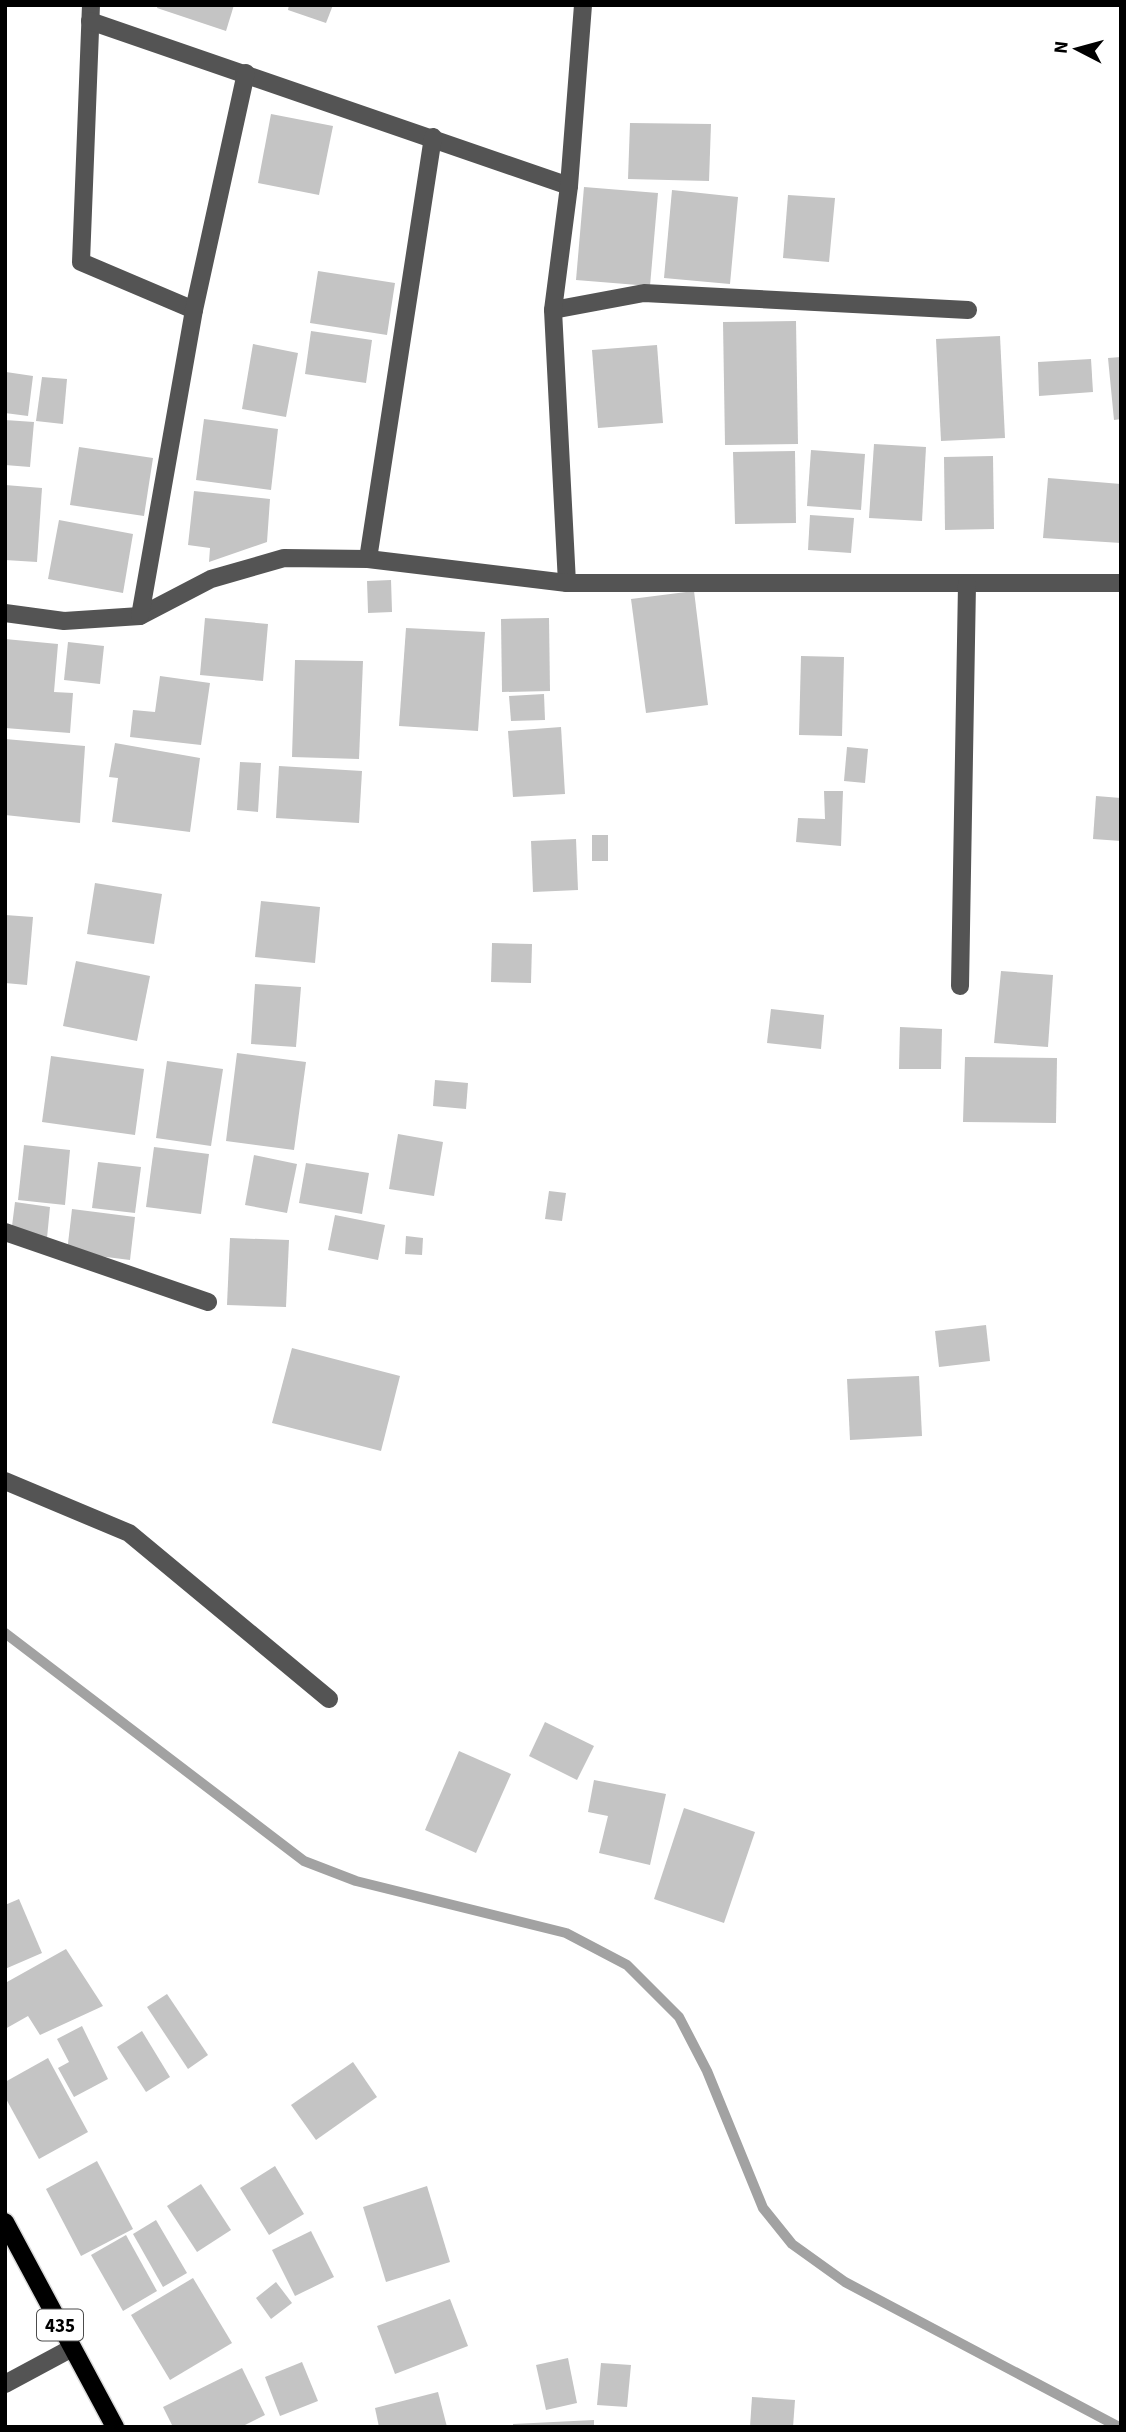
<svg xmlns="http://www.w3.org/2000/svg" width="1126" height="2432" viewBox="0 0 1126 2432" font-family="'Source Sans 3',sans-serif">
  <rect width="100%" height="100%" fill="#fff"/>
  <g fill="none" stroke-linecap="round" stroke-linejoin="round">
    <polyline stroke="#a2a2a2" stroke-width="10" points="5,1633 304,1861 356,1881 566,1933 627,1965 679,2017 707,2071 763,2208 792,2244 845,2282 1119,2427"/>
  </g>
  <g fill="#c4c4c4">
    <polygon points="158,5 234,5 226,31 157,8"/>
    <polygon points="289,5 333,5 326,23 288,10"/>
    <polygon points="271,114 333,126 319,195 258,183"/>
    <polygon points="630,123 711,124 709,181 628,179"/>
    <polygon points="584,187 658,193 650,286 576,280"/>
    <polygon points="672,190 738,197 730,284 664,278"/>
    <polygon points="788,195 835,198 829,262 783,258"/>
    <polygon points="318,271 395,283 387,335 310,323"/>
    <polygon points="796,321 798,444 725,445 723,322"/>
    <polygon points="311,331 372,340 366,383 305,374"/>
    <polygon points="1000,336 1005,438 941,441 936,339"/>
    <polygon points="253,344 298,353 286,417 242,409"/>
    <polygon points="657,345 663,423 598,428 592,350"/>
    <polygon points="1121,357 1121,419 1114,420 1108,358"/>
    <polygon points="1091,359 1093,392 1039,396 1038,362"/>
    <polygon points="6,372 33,376 28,416 5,413"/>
    <polygon points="42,377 67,379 63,424 36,421"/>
    <polygon points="204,419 278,429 271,490 196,480"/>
    <polygon points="5,420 34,422 30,467 5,465"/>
    <polygon points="874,444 926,447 922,521 869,518"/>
    <polygon points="79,447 153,458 144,516 70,505"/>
    <polygon points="811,450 865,454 861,510 807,506"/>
    <polygon points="795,451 796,523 735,524 733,452"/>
    <polygon points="993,456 994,529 945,530 944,457"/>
    <polygon points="1048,478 1121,484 1121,543 1043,538"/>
    <polygon points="5,485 42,488 37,562 5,560"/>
    <polygon points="194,491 270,499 267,542 209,562 210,548 188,545"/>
    <polygon points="810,515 854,518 851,553 808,550"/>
    <polygon points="59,520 133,534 123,593 48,579"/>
    <polygon points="391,580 392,612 368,613 367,581"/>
    <polygon points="694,591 708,705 646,713 631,599"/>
    <polygon points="205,618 268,624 263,681 200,675"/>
    <polygon points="549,618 550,691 502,692 501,619"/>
    <polygon points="406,628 485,632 478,731 399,726"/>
    <polygon points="5,639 58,644 54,692 73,693 70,733 5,728"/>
    <polygon points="68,642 104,646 100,684 64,680"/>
    <polygon points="801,656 844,657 842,736 799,735"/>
    <polygon points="295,660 363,661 359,759 292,757"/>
    <polygon points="160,676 210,683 201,745 130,737 133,710 155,712"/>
    <polygon points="544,694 545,720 511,721 509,696"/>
    <polygon points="561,727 565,794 513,797 508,731"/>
    <polygon points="5,739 85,746 80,823 5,815"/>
    <polygon points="115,743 200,758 190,832 112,822 118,778 109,777"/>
    <polygon points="847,747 868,749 865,783 844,781"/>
    <polygon points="240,762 261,763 258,812 237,810"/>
    <polygon points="279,766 362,771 359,823 276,818"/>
    <polygon points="824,791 843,791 841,846 796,842 798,818 825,819"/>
    <polygon points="1096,796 1121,798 1121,841 1093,839"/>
    <rect x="592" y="835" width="16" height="26"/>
    <polygon points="576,839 578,890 533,892 531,841"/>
    <polygon points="95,883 162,894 154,944 87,934"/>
    <polygon points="261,901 320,907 315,963 255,957"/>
    <polygon points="5,915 33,917 27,985 5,983"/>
    <polygon points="492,943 532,944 531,983 491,982"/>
    <polygon points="76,961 150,976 137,1041 63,1026"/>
    <polygon points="1001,971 1053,975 1048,1047 994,1043"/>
    <polygon points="255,984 301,987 296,1047 251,1044"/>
    <polygon points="771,1009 824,1015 821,1049 767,1043"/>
    <polygon points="900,1027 942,1029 941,1069 899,1069"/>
    <polygon points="237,1053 306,1062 294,1150 226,1141"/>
    <polygon points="51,1056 144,1069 135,1135 42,1122"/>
    <polygon points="965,1057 1057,1058 1056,1123 963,1122"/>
    <polygon points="167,1061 223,1069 211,1146 156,1138"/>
    <polygon points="435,1080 468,1083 466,1109 433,1106"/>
    <polygon points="398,1134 443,1142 434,1196 389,1189"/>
    <polygon points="24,1145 70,1150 65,1205 18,1200"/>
    <polygon points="154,1147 209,1154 201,1214 146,1207"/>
    <polygon points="254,1155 297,1164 287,1213 245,1205"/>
    <polygon points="98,1162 141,1167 135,1213 92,1208"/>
    <polygon points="306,1163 369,1173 362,1214 299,1203"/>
    <polygon points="549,1191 566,1193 562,1221 545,1219"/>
    <polygon points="15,1202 50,1207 47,1238 11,1234"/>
    <polygon points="72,1209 135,1217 130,1260 67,1252"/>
    <polygon points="335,1215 385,1225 378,1260 328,1250"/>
    <polygon points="406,1236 423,1238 422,1255 405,1254"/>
    <polygon points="230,1238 289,1240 286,1307 227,1305"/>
    <polygon points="986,1325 990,1361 939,1367 935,1331"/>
    <polygon points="292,1348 400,1376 381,1451 272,1423"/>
    <polygon points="919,1376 922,1436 850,1440 847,1379"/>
    <polygon points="545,1722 594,1746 577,1780 529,1756"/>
    <polygon points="459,1751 511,1774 476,1853 425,1830"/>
    <polygon points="594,1780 666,1794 650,1865 599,1853 608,1816 588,1812"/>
    <polygon points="684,1808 755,1832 724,1923 654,1899"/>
    <polygon points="19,1899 42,1953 5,1969 5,1905"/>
    <polygon points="66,1949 103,2006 40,2035 28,2016 5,2029 7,1982"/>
    <polygon points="167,1994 208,2055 188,2069 147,2007"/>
    <polygon points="82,2026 108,2079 74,2097 58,2068 69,2062 57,2039"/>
    <polygon points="142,2031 170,2077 146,2092 117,2047"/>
    <polygon points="48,2058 88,2132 39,2159 5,2097 5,2082"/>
    <polygon points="353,2062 377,2097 316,2140 291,2105"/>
    <polygon points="97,2161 133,2229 81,2256 46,2189"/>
    <polygon points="275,2166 304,2214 269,2235 240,2188"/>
    <polygon points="201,2184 231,2230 197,2252 167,2206"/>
    <polygon points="427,2186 450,2262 386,2282 363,2207"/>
    <polygon points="156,2220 187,2273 163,2287 133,2234"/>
    <polygon points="311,2231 334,2277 295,2296 272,2250"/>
    <polygon points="126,2235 157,2291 123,2311 91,2255"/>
    <polygon points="193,2278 232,2343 170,2380 131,2315"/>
    <polygon points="276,2282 292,2303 271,2319 256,2298"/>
    <polygon points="450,2299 468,2346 395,2374 377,2326"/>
    <polygon points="568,2358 577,2403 546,2410 536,2365"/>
    <polygon points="302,2362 318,2401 280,2416 265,2377"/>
    <polygon points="601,2363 631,2365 627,2407 597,2405"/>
    <polygon points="242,2368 265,2415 241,2427 173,2427 163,2407"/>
    <polygon points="438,2392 447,2427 379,2427 375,2408"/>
    <polygon points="752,2397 795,2400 793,2427 750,2427"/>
    <polygon points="594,2420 594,2427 513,2427 513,2424"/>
  </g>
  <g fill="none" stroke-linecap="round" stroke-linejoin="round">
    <defs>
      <polyline id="major" points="5,2222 115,2427"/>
    </defs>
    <use href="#major" stroke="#dbdbdb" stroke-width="21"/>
    <g stroke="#545454" stroke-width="18">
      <polyline points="91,5 81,262 194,310"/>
      <polyline points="90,21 569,186"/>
      <polyline points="553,310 644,293 968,310"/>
      <polyline points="368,559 433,137"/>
      <polyline points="567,583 553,310 569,186 583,5"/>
      <polyline points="5,613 64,621 140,616 211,579 284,558 368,559 567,583 1121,583"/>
      <polyline points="140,616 194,310 246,73"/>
      <polyline points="960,986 967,584"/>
      <polyline points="5,1232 208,1302"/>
      <polyline points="5,1481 129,1533 329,1699"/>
      <polyline points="5,2384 72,2348"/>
    </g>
    <use href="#major" stroke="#000" stroke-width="18"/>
  </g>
  <g text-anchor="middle" stroke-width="5" stroke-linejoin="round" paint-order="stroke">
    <rect fill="#fff" stroke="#4c4c4c" stroke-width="2" x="37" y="2309.5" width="46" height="31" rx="5"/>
    <g font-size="19" font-weight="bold" fill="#000">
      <text x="60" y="2332">435</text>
    </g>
  </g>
  <rect width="1126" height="2432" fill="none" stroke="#000000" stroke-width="14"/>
  <g transform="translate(1077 49) rotate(276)" stroke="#ffffff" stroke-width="5" paint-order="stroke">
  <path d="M0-5L12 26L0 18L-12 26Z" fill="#000000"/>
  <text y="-10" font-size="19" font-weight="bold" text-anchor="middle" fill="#000000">N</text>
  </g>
</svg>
